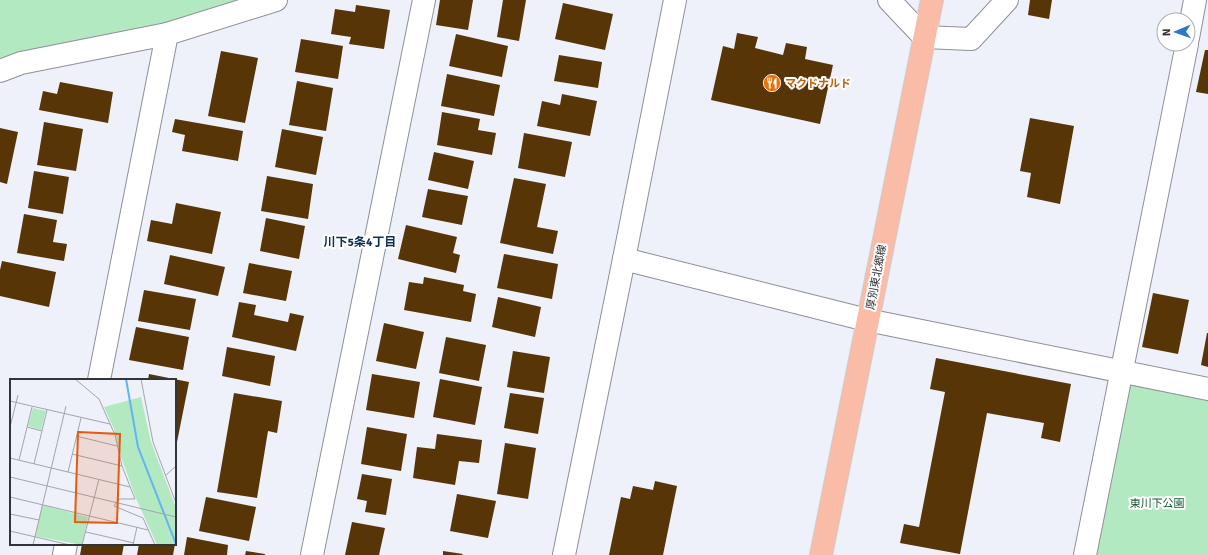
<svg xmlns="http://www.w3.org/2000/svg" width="1208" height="555" viewBox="0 0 1208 555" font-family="Signika,'Noto Sans JP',sans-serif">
  <rect width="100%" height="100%" fill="#eef1fa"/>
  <g fill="#b2e9c1">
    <polygon points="0,0 243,0 201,16 0,60"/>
    <polygon points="1129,385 1208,401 1208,555 1094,555"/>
  </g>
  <g fill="#573506">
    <polygon points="440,0 473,0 468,30 436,25"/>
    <polygon points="503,0 526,0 519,41 497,37"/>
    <polygon points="1030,0 1052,0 1049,19 1028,15"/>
    <polygon points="563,3 613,14 605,50 555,39"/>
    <polygon points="356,5 390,10 384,49 349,44 351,37 331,34 335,9 355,12"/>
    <polygon points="737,33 758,37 755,48 783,55 786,43 807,47 805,59 833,65 820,124 711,100 723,46 734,49"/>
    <polygon points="456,34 508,46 502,77 449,66"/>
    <polygon points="301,39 343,46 338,79 295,72"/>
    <polygon points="1205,50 1208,50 1208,94 1196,92"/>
    <polygon points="221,51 258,58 245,123 208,116"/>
    <polygon points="559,55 602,62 598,88 554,81"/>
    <polygon points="447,74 500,85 494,116 441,106"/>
    <polygon points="297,81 333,88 326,131 289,125"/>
    <polygon points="60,82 113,92 108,123 39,110 43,91 57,94"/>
    <polygon points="562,94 597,101 590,136 537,126 542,101 560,105"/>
    <polygon points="442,112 480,119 478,130 496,133 492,155 437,145"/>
    <polygon points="1030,118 1074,126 1060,204 1027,197 1031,173 1020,171"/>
    <polygon points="175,119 243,131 238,161 182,151 185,135 172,132"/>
    <polygon points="44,122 83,129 76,171 37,165"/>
    <polygon points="0,128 18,132 7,184 0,182"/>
    <polygon points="282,129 323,137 316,175 275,167"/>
    <polygon points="524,133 572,142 565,177 518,168"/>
    <polygon points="434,152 474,161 468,189 428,180"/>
    <polygon points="34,171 69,177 63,214 28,208"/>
    <polygon points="267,176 313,184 308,219 261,211"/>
    <polygon points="514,178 546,184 537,227 558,231 553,254 500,243"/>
    <polygon points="428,189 468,196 462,225 422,217"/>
    <polygon points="176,203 221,212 212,254 147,241 151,220 172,224"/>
    <polygon points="24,214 57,220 53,242 67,244 64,261 17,253"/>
    <polygon points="266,218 305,226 299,259 260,251"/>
    <polygon points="406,225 457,237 453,253 460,255 456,273 398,259"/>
    <polygon points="504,254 558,264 552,299 497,288"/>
    <polygon points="170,255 225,267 218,296 164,284"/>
    <polygon points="2,261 56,272 49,307 0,296 0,270"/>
    <polygon points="249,263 292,271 286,301 243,293"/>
    <polygon points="424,277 464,285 463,291 476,294 471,322 404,310 409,282 423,284"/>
    <polygon points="144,290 196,299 190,330 138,321"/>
    <polygon points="1153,293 1189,300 1178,354 1142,347"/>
    <polygon points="498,297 541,307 535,337 492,327"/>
    <polygon points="239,302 256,305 254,315 288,322 290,313 304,316 296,351 232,337"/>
    <polygon points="384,323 424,332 416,369 376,361"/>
    <polygon points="136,327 189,337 183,370 129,360"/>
    <polygon points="1207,333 1208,333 1208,367 1201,365"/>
    <polygon points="446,337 486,345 479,381 439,373"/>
    <polygon points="227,347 275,356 270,386 222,376"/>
    <polygon points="513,351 550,357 544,393 507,387"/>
    <polygon points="936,358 1071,384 1060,442 1041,438 1044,423 987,413 960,554 900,543 904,524 919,527 945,392 930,389"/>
    <polygon points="149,374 189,382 176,447 175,380 148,380"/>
    <polygon points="372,374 420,382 414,418 366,410"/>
    <polygon points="440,379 482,387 475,425 433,417"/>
    <polygon points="234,393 282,401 277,433 268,431 257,498 217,492"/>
    <polygon points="510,393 544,398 538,434 504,428"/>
    <polygon points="367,427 407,434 401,471 361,464"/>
    <polygon points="437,434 482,440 479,463 459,461 455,485 413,478 417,447 435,449"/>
    <polygon points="505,443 536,448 528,499 497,494"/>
    <polygon points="362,474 392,479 386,515 365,512 367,501 357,499"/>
    <polygon points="655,481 677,486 663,555 609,555 621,497 630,499 633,486 653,490"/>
    <polygon points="457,494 496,501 488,538 450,531"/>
    <polygon points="206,497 256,507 249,541 199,531"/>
    <polygon points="352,522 385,528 379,555 345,555"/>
    <polygon points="187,537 228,545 227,555 184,555"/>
    <polygon points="82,544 124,544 122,555 80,555"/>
    <polygon points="139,544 175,544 173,555 137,555"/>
    <polygon points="246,551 265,554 265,555 245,555"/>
    <polygon points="443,551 463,554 462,555 443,555"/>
  </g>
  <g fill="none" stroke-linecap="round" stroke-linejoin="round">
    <defs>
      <g id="street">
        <polyline points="889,0 924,37 971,39 1007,0"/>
        <polyline points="1188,38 1195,0"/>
        <polyline points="0,71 21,63 167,34 276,0"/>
        <polyline points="624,259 867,320 1208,389"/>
        <polyline points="99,380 167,34"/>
        <polyline points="64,555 66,544"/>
        <polyline points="312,555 424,0"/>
        <polyline points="564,555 624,259 675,0"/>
        <polyline points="1085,555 1187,44"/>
      </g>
      <polyline id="primary" points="821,555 932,0"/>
    </defs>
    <use href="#street" stroke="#8e9098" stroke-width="24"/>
    <use href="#primary" stroke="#cececf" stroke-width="24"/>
    <use href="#street" stroke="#fff" stroke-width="22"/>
    <use href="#primary" stroke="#fabca6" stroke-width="22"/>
  </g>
  <defs>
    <symbol id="restaurant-disc" viewBox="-11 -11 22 22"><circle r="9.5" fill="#e8710a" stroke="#fff"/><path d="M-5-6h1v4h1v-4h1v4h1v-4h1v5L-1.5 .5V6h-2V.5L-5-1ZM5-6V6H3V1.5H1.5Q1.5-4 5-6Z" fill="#fff"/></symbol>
  </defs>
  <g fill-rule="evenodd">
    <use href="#restaurant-disc" x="762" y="73" width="20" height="20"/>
  </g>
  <g text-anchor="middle" stroke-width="4" stroke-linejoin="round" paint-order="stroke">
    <g font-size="11" font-weight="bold" fill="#c56008" stroke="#fff" text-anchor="start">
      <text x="785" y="87">マクドナルド</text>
    </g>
    <g font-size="11" fill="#333437" stroke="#fff">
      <text transform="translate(876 277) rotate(-79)" y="4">厚別東北郷線</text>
    </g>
    <g font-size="11" fill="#12562e" stroke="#fff">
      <text x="1157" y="507">東川下公園</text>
    </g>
    <g font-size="12" font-weight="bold" fill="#0c3157" stroke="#fff">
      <text x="360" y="246">川下5条4丁目</text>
    </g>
  </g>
  <g transform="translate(10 379)">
    <rect width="166" height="166" fill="#eef1fa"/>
    <path d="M131 18 141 63 166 129V166H147L125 117 108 69 104 50 94 28ZM23 29 36 32 31 51 18 47ZM32 126 78 138 72 166 25 157Z" fill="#b2e9c1"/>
    <path fill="none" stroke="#65b2f6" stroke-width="2" d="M116 0 128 68 166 165"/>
    <path fill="none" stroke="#a3a5ac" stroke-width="1" d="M65 0 89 20 105 56 112 87 125 120H109L104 127 133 139 145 166M131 0 143 63 166 124M0 22 100 45M0 48 8 16M17 48 32 52M66 57 107 67M62 75 112 87M0 79 120 108M9 81 22 28M24 85 37 31M58 93 71 39M155 97 166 87M0 98 166 138M0 118 138 151M0 135 29 141M0 152 60 166M76 153 124 164M23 166 56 27M72 166 89 100M123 166 127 148"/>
    <path fill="#e8590c" fill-opacity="0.15" stroke="#e8590c" stroke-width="2" d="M68 53 110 55 107 144 65 143Z"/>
    <rect width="166" height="166" fill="none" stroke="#333437" stroke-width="2"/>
  </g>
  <g transform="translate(1176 32) rotate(268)"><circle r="19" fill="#ffffff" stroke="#adaeaf"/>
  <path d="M0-3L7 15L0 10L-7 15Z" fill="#2c78c8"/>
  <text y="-6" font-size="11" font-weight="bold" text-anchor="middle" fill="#333437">N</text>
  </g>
</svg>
